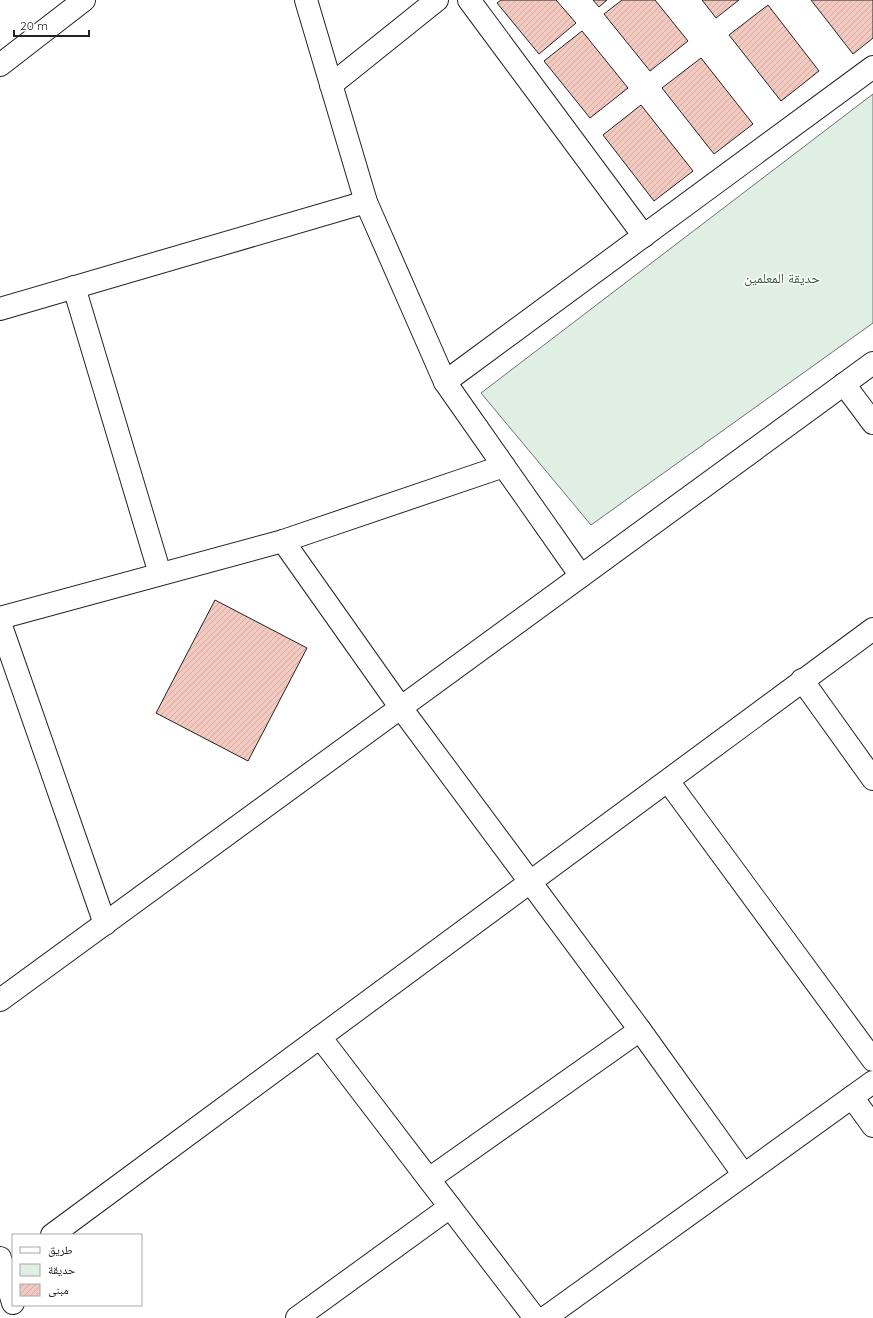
<svg xmlns="http://www.w3.org/2000/svg" width="873" height="1318" viewBox="0 0 873 1318" font-family="Quicksand,'Noto Naskh Arabic',sans-serif">
  <defs>
    <pattern id="building-hatch" width="6" height="6" patternUnits="userSpaceOnUse"><rect width="6" height="6" fill="#f3c9c0"/><path d="M-1 1l2-2M0 6l6-6M5 7l2-2" fill="none" stroke="#d0aca5"/></pattern>
  </defs>
  <rect width="100%" height="100%" fill="#fff"/>
  <polygon fill="#e0efe3" stroke="#6f6f6f" points="873,94 873,323 591,525 481,393"/>
  <g fill="url(#building-hatch)" stroke="#222">
    <polygon points="501,0 556,0 576,23 539,54 497,3"/>
    <polygon points="593,0 607,0 599,7"/>
    <polygon points="622,0 655,0 688,41 650,71 604,14"/>
    <polygon points="702,0 739,0 716,18"/>
    <polygon points="811,0 873,0 873,38 853,54"/>
    <polygon points="768,5 819,71 781,101 729,35"/>
    <polygon points="582,31 628,88 590,118 544,61"/>
    <polygon points="701,58 753,124 714,154 662,88"/>
    <polygon points="641,105 693,171 654,201 603,135"/>
    <polygon points="215,600 307,648 248,761 156,713"/>
  </g>
  <g fill="none" stroke-linecap="round" stroke-linejoin="round">
    <defs>
      <g id="minor">
        <polyline points="306,0 366,202 445,382 581,576"/>
        <polyline points="469,0 644,236"/>
        <polyline points="0,65 84,0"/>
        <polyline points="331,85 437,0"/>
        <polyline points="74,287 160,574"/>
        <polyline points="0,309 366,202"/>
        <polyline points="445,382 873,67"/>
        <polyline points="844,384 873,423"/>
        <polyline points="283,541 401,708 640,1030 744,1175"/>
        <polyline points="0,618 283,541 504,466"/>
        <polyline points="0,623 105,924"/>
        <polyline points="802,680 873,779"/>
        <polyline points="668,781 873,1060"/>
        <polyline points="0,1000 873,363"/>
        <polyline points="320,1037 535,1318"/>
        <polyline points="852,1097 873,1126"/>
        <polyline points="429,1179 640,1030"/>
        <polyline points="52,1235 873,629"/>
        <polyline points="0,1258 13,1303"/>
        <polyline points="297,1318 450,1207"/>
        <polyline points="545,1318 873,1082"/>
      </g>
    </defs>
    <use href="#minor" stroke="#222" stroke-width="24"/>
    <use href="#minor" stroke="#fff" stroke-width="22"/>
  </g>
  <g text-anchor="middle" stroke-width="3" stroke-linejoin="round" paint-order="stroke">
    <g font-size="14" fill="#2f5e38" stroke="#fff">
      <text x="782" y="283">حديقة المعلمين</text>
    </g>
  </g>
  <rect x="12" y="1234" width="130" height="72" fill="#ffffff" stroke="#a7a7a7"/>
  <rect x="20" y="1247" width="20" height="6" fill="#ffffff" stroke="#a7a7a7"/>
  <text x="48" y="1254" font-size="12" fill="#222222">طريق</text>
  <rect x="20" y="1264" width="20" height="12" fill="#e0efe3" stroke="#a7a7a7"/>
  <text x="48" y="1274" font-size="12" fill="#222222">حديقة</text>
  <rect x="20" y="1284" width="20" height="12" fill="url(#building-hatch)" stroke="#a7a7a7"/>
  <text x="48" y="1294" font-size="12" fill="#222222">مبنى</text>
  <path d="M14 30v6h75v-6" fill="none" stroke="#222222" stroke-width="2"/>
  <text x="20" y="30" font-size="12" fill="#222222" stroke="#ffffff" stroke-width="3" paint-order="stroke">20 m</text>
</svg>
